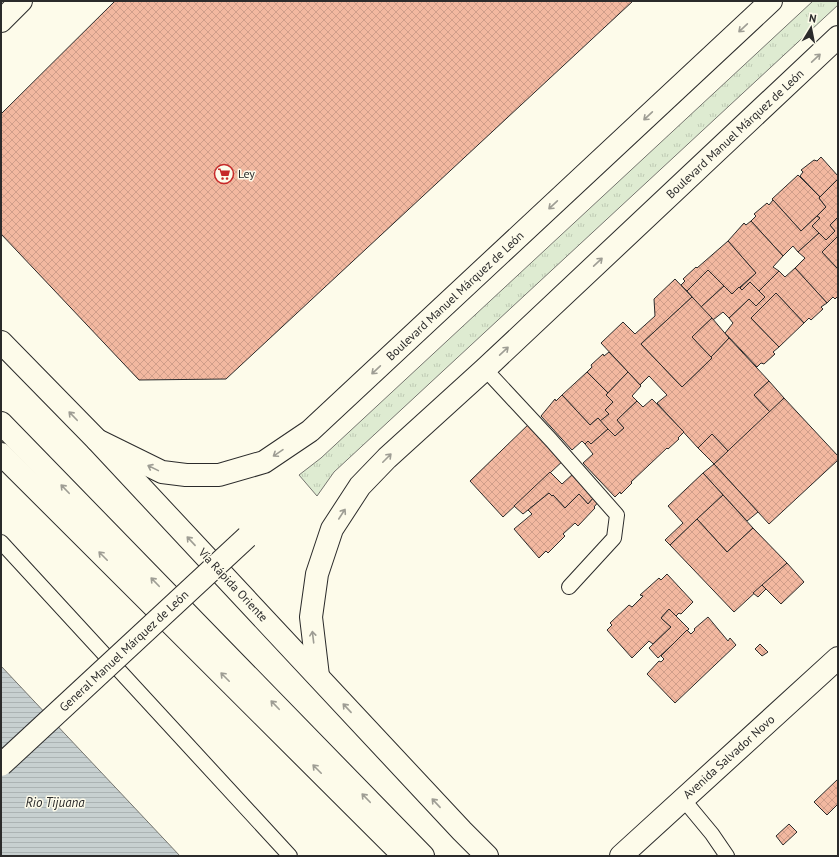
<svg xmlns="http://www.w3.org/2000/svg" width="839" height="857" viewBox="0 0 839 857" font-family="'PT Sans',sans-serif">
  <defs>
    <pattern id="grass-tufts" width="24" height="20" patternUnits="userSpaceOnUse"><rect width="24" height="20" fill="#deebd1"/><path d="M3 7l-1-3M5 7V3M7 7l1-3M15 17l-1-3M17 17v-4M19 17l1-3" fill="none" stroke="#bfcab4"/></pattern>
    <pattern id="water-rules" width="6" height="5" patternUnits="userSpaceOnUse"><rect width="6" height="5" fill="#c7d0d0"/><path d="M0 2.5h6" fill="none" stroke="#abb3b3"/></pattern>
    <pattern id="building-cross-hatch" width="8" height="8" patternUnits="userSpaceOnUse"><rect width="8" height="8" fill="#f2b8a0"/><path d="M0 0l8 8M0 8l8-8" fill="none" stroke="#d09e8a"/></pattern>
  </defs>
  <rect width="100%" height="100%" fill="#fdfbea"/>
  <polygon fill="url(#grass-tufts)" stroke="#74746e" points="813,1 838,1 838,5 334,472 317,496 299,475 321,458"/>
  <polygon fill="url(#water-rules)" stroke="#74746e" points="1,666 180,856 1,856"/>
  <g fill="url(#building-cross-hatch)" stroke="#2b2b2b">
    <polygon points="115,1 633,1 226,379 139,380 1,234 1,114"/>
    <polygon points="821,157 838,176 838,179 820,197 800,176 803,172 801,170 814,160 817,161"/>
    <polygon points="798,175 820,197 819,198 826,207 817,216 801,231 772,199"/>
    <polygon points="838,179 838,217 830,225 835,231 826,240 812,226 820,218 817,216 826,207 819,198"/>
    <polygon points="773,200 801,231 817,216 820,218 812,226 819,233 798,252 793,246 783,256 751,221 756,216 754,214 767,203 769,205"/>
    <polygon points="838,217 838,236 822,252 838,269 838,296 835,299 833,297 827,303 795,268 805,258 798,252 819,233 826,240 835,231 830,225"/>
    <polygon points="751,221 783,256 773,267 779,271 759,291 750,282 742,290 740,288 756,273 728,241 744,223 746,225"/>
    <polygon points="838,236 838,269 822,252"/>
    <polygon points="728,241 756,273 732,294 708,270 687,291 681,285 685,281 683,279 696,267 697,268"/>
    <polygon points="795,268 827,303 821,307 823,309 811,320 809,318 804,323 776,293 751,318 779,347 773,352 775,354 764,364 761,363 757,367 725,333 733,323 729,318 749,299 756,306 765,297 759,291 779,271 785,277"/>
    <polygon points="708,270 724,286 701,307 687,291"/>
    <polygon points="675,279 692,297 641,344 682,387 712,358 711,357 729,338 769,381 754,395 770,412 728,451 712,434 698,448 657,403 667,395 649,376 640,385 601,343 623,322 635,334 655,316 654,299"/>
    <polygon points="750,282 765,297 756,306 749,299 729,318 723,312 713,320 701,307 724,286 732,294 739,287 742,290"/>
    <polygon points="776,293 804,323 779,347 751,318"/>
    <polygon points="692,297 712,318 692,337 712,358 682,387 641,344"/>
    <polygon points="712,318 729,338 711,357 692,337"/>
    <polygon points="609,352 628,372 608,393 587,372 592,367 591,365 603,354 604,356"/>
    <polygon points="587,372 608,393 606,395 613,402 605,410 609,414 601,421 598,418 590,425 562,395"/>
    <polygon points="628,372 641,386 632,396 637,401 617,420 624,428 615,436 600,421 609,414 605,410 613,402 606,395"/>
    <polygon points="769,381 784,398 770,412 754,395"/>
    <polygon points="562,395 590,425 598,418 608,429 591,444 588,441 585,444 582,441 572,450 541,416 555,399 556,401"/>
    <polygon points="784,398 838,456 838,460 769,524 714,464"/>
    <polygon points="652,399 684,432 678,438 679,439 668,449 667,448 631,482 632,483 621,494 620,492 615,497 583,463 593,454 585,444 588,441 591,444 608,429 615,436 624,428 617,420 637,401 643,407"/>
    <polygon points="532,421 566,458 503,517 470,481"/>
    <polygon points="712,434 728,451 714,464 698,448"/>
    <polygon points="714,464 758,512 747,521 703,473"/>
    <polygon points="550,472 562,484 574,473 595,496 588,504 579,494 565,508 553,495 552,496 549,493 523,514 514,506"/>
    <polygon points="703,473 723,495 670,545 665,540 683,523 668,506"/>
    <polygon points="549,493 552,496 553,495 565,508 579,494 588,504 595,496 599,501 594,507 595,508 578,526 575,523 563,534 565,536 548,553 546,551 539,558 514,529 532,514 528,510"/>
    <polygon points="723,495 753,528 727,552 697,519"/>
    <polygon points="697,519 727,552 753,528 787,563 734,612 670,545"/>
    <polygon points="787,563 804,582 781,604 762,585"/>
    <polygon points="667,574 693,602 681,614 679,613 676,616 669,609 661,618 671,627 653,644 649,641 632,658 607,630 612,625 610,623 629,605 632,607 643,596 640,595 659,578 661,580"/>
    <polygon points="762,585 766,589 758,597 753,593"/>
    <polygon points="669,609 689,629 658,658 649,648 671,627 661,618"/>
    <polygon points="708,617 728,641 730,638 736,645 675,703 647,674 659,661 661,662 664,659 661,656 687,630 691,634 695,630 694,629"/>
    <polygon points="760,644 768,652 762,656 755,649"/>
    <polygon points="838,779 838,804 827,815 814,802"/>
    <polygon points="789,824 797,832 783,845 776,836"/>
  </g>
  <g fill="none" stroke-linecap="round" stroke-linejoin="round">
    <defs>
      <g id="service">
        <polyline points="485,369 551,440 617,515 614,538 569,587"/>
        <polyline points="1,542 290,856"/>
        <polyline points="683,799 712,834 727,856"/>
      </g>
      <polyline id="pedestrian" points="1,21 21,1"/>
      <g id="tertiary">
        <polyline points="97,440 162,472 186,475 219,475 264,462 310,431 771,1"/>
        <polyline points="318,676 311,617 317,574 332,529 360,486 387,458 485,369 838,37"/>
        <polyline points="621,856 838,658"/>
      </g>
      <polyline id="secondary" points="1,342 95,438 462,831 487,856"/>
      <polyline id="trunk" points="1,423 423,856"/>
      <polyline id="motorway" points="1,454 404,856"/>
    </defs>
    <use href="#service" stroke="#2b2b2b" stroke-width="16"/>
    <use href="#pedestrian" stroke="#2b2b2b" stroke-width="24"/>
    <use href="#tertiary" stroke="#2b2b2b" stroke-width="24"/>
    <use href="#secondary" stroke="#2b2b2b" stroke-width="24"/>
    <use href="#trunk" stroke="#2b2b2b" stroke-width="24"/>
    <use href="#motorway" stroke="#2b2b2b" stroke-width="24"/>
    <use href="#service" stroke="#fdfbea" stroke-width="14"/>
    <use href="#pedestrian" stroke="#fdfbea" stroke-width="22"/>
    <use href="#tertiary" stroke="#fdfbea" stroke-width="22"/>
    <use href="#secondary" stroke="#fdfbea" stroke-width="22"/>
    <use href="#trunk" stroke="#fdfbea" stroke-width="22"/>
    <use href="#motorway" stroke="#fdfbea" stroke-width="22"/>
    <defs>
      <polyline id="pedestrian-bridge" points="1,765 247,537"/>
    </defs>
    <use href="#pedestrian-bridge" stroke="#2b2b2b" stroke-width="24" stroke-linecap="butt"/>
    <use href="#pedestrian-bridge" stroke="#fdfbea" stroke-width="22"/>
  </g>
  <defs><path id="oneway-shaft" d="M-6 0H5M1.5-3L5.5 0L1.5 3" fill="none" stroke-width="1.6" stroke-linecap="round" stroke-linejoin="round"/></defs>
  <g stroke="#9e9d94">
    <use href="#oneway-shaft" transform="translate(743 28) rotate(137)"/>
    <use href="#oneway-shaft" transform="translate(816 58) rotate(-43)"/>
    <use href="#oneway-shaft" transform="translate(648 116) rotate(137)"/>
    <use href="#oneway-shaft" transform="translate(553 205) rotate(137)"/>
    <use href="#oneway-shaft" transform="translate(598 262) rotate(-43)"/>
    <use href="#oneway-shaft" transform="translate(504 351) rotate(-43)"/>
    <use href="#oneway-shaft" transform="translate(376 370) rotate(137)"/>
    <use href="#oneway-shaft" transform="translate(73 416) rotate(-134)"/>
    <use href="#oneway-shaft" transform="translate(278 453) rotate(146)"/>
    <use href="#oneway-shaft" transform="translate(387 458) rotate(-45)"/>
    <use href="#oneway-shaft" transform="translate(153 468) rotate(-154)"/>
    <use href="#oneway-shaft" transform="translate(65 489) rotate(-134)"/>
    <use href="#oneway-shaft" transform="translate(342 514) rotate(-57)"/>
    <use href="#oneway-shaft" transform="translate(191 541) rotate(-133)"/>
    <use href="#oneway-shaft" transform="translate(103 556) rotate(-135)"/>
    <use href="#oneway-shaft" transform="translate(155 582) rotate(-134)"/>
    <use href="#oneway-shaft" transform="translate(313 637) rotate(-97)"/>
    <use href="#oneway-shaft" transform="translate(225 677) rotate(-135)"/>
    <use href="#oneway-shaft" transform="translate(275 705) rotate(-134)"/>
    <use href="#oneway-shaft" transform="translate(347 708) rotate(-133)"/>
    <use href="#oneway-shaft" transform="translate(317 769) rotate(-135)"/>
    <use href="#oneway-shaft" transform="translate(366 798) rotate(-134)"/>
    <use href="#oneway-shaft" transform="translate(436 803) rotate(-133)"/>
  </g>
  <defs>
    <symbol id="supermarket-ring" viewBox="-11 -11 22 22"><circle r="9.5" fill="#fdfbea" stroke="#c62828" stroke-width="1.5"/><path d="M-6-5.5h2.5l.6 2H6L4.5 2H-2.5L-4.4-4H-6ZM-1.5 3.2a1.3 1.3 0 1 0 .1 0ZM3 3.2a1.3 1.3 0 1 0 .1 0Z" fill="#c62828"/></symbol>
  </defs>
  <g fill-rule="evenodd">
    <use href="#supermarket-ring" x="213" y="163" width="22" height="22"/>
  </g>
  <g text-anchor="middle" stroke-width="3" stroke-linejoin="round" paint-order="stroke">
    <g font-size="12" fill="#2b2b2b" stroke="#fdfbea">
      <text transform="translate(735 134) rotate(-43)" y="4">Boulevard Manuel Márquez de León</text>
      <text transform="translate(455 296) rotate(-43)" y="4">Boulevard Manuel Márquez de León</text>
      <text transform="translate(233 585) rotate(47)" y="4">Vía Rápida Oriente</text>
      <text transform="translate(124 651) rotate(-43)" y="4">General Manuel Márquez de León</text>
      <text transform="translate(729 757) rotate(-42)" y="4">Avenida Salvador Novo</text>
    </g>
    <g font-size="12" fill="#2b2b2b" stroke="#fdfbea" text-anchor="start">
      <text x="238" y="178">Ley</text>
    </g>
    <g font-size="13" font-style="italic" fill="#2b2b2b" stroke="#fdfbea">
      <text x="55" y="807">Rio Tijuana</text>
    </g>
  </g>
  <rect width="839" height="857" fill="none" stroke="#2b2b2b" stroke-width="4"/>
  <g transform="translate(811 28) rotate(10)" stroke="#fdfbea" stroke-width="3" paint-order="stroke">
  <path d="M0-3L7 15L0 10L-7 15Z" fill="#2b2b2b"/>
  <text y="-6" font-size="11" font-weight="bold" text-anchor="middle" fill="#2b2b2b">N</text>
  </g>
</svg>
